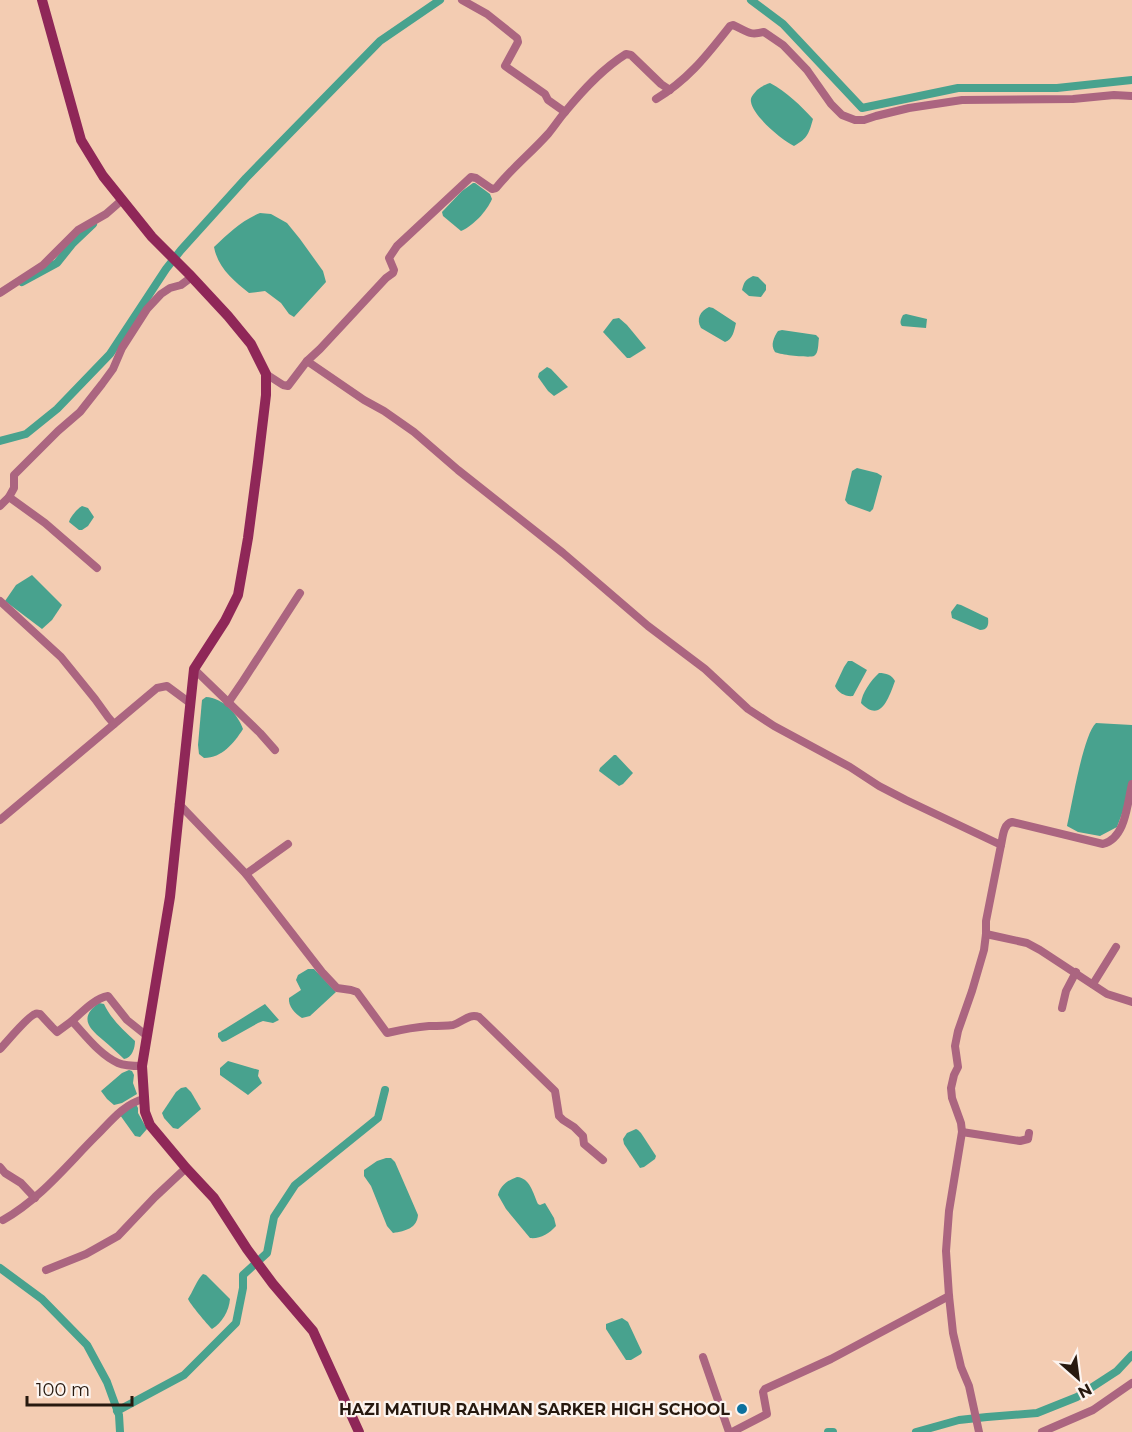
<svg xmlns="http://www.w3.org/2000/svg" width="1132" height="1432" viewBox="0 0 1132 1432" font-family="Montserrat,sans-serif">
  <rect width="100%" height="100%" fill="#f3ccb2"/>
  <g fill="#48a28e">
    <path d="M770 83C787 92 800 105 813 119 809 133 808 138 794 146 782 140 753 116 751 102 750 97 754 94 757 90 761 87 764 85 770 83Z"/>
    <path d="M473 183H475L490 194 492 199C487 211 473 226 461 231L443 216 442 212 462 191Z"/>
    <path d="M260 213 271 214 287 223 300 239 323 271 326 282 294 317 289 314 281 303 265 291 249 293C233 280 218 268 214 247 229 233 241 221 260 213Z"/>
    <path d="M753 276 758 277 766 285V290L761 297 749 296 742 290C744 282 745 280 753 276Z"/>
    <path d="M709 307 713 308 736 323C734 331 733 339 725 342L701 328C696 319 700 311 709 307Z"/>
    <path d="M906 314 927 319 926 328 902 326C899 323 901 319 903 315Z"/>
    <polygon points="619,318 627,325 646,348 630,358 627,358 603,332 613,319"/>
    <path d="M782 330 816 335 819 338C818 343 819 353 814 356 810 358 780 355 775 352 770 345 774 337 778 331Z"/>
    <polygon points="547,367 551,369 568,387 554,396 548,391 538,377 539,373"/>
    <polygon points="857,468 877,473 882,476 873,509 870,512 848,504 845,500 852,471"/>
    <path d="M82 506 88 508 94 517 88 526 82 530H79L69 522C70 517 78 508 82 506Z"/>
    <polygon points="32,575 62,605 52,620 42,629 5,601 16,585"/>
    <path d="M957 604 961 605 988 618C989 626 987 630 980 630L952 618 951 612Z"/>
    <path d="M848 661H852L867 670 853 696C846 697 838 693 835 686L844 667Z"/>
    <path d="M879 673C886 673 892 675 895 681 889 697 881 724 861 703 862 693 871 680 879 673Z"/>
    <path d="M206 697C223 698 237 713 243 729 234 743 222 758 204 758L199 754 198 745 202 700Z"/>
    <path d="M1096 723 1132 725V780L1126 803 1117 827 1100 836 1078 832 1067 826C1072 805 1083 735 1096 723Z"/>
    <polygon points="614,755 616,755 633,773 623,784 619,786 599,771 600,768"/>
    <path d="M308 969H314L336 992 310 1016 302 1018C295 1014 288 1006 289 998L301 990 296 980 298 975Z"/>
    <path d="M99 1003 104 1004C111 1019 123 1030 135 1041 135 1048 132 1058 124 1059 117 1052 110 1046 103 1040 88 1028 79 1017 99 1003Z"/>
    <polygon points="265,1004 279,1020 273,1023 263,1021 258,1023 226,1041 222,1042 218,1037 218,1033 220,1032"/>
    <polygon points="228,1061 259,1070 258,1076 262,1083 261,1084 248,1095 220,1075 220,1068"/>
    <polygon points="129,1070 132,1071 134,1075 133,1083 137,1094 122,1103 114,1105 107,1099 101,1091 122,1073"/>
    <polygon points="186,1087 191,1092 201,1109 178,1129 173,1128 164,1118 162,1113 176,1092 181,1088"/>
    <polygon points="136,1104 138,1108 138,1113 147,1129 140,1137 135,1136 120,1115"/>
    <polygon points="636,1129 638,1130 641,1133 656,1156 655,1159 644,1167 640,1168 624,1144 623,1139 627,1133"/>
    <path d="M386 1158H391L395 1162 418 1215C417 1228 406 1231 393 1233L387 1226 371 1186 364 1176V1170L377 1161Z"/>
    <path d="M517 1177C530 1178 533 1193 538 1204L540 1205 545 1203 554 1218 556 1226C549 1234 540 1239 530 1238L506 1209 498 1195C500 1186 508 1180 517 1177Z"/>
    <path d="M203 1274 206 1275 230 1299C229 1311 222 1323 212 1329 207 1324 190 1304 188 1299 192 1293 198 1278 203 1274Z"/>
    <polygon points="622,1318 628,1322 642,1352 641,1354 631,1360 626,1360 606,1329 606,1324"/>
  </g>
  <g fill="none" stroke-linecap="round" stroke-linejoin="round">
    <g stroke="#48a28e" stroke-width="8">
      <polyline points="751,0 783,24 862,108 958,88 1057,88 1132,80"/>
      <polyline points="22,282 57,263 73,243 93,224"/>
      <polyline points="0,441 26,434 57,409 110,354 166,269 181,250 246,178 380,41 440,0"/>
      <polyline points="0,1268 42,1299 87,1345 107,1382 119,1415 120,1432"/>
      <polyline points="117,1411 184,1375 236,1323 243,1288 243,1275 267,1253 274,1217 295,1185 378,1118 385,1090"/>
      <polyline points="828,1432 833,1432"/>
      <polyline points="916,1432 959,1420 987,1417 1037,1413 1077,1397 1117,1371 1132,1355"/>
    </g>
    <g stroke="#ab6580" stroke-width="8">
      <polyline points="462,0 487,14 517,38 518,42 505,66 545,94 548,100 565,112"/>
      <path d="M656 99C689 79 707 55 730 26L733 25C747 31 748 36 764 32L783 45 807 70 831 104 842 115 855 120H864L876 116 909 108 962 100 1073 99 1114 95 1132 96"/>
      <polyline points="0,293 43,265 78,230 106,214 122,200"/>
      <polyline points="307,361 364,400 384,411 414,432 458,470 563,553 648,626 705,669 748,709 774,726 850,767 879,786 906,800 1001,845 986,921 986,934 984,950 972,991 958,1031 955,1046 958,1067 954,1075 951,1088 952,1098 961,1123 962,1132 949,1211 946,1251 949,1296 953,1333 961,1367 969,1386 979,1432"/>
      <path d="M266 374 283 385 288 386 307 361 320 349 386 278 393 273 394 270 389 258 397 246 471 177 476 178 492 189 496 188C512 168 531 153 548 134 554 127 559 119 565 112 583 90 602 69 626 54L631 55 661 84 670 90"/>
      <polyline points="0,506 9,497"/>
      <polyline points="97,568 45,523 9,497 14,488 14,475 58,431 80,412 102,384 113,369 122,348 147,309 161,294 170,288 181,285 189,279 191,276"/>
      <polyline points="0,601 61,657 95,699 108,717 114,724"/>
      <polyline points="194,669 260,733 275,750"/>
      <polyline points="228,703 243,681 300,593"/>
      <path d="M179 804 246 874 322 972 337 988 351 990 357 992 387 1033C400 1030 415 1027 429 1026 437 1026 445 1026 453 1025 463 1022 469 1013 479 1017L555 1091 559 1116 563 1120 574 1127 583 1136 584 1144 603 1160"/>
      <polyline points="0,820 157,688 167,686 190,703"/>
      <path d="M1001 845C1003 837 1003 824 1012 822L1103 844C1126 838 1127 804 1132 784"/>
      <polyline points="246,874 288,844"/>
      <polyline points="986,934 1027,943 1040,950 1107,994 1132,1002"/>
      <polyline points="1093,984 1116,947"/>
      <polyline points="1062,1008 1066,991 1076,972"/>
      <path d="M72 1021C82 1012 95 998 108 996L127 1020 147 1036"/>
      <path d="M0 1049C6 1043 28 1016 35 1014 37 1013 39 1014 40 1014L52 1027 57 1032 72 1021C86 1036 100 1055 118 1063 125 1066 134 1066 142 1066"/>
      <polyline points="962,1132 1020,1141 1028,1139 1029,1133"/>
      <polyline points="0,1167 5,1173 21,1183 35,1198"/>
      <path d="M3 1220C40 1199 66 1166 96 1136 111 1121 123 1105 143 1099"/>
      <polyline points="46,1270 86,1254 118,1236 155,1197 186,1168"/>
      <polyline points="703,1357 729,1432"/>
      <polyline points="732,1432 767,1414 763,1392 765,1389 831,1359 949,1296"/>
      <polyline points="1042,1432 1093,1410 1132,1383"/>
    </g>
    <polyline stroke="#8f2758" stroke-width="10" points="42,0 81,140 103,176 152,237 189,274 228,316 251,344 266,374 266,395 258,462 248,538 238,595 225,621 194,669 170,897 142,1066 145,1112 150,1125 186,1168 214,1198 247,1249 273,1284 313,1331 359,1432"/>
  </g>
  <circle fill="#0c719e" stroke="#fcf4ef" stroke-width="2" cx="742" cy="1409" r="6"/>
  <g text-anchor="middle" stroke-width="4.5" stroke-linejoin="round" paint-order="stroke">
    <g font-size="16" font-weight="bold" fill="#27190f" stroke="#fcf4ef" text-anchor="end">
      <text x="730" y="1415">HAZI MATIUR RAHMAN SARKER HIGH SCHOOL</text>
    </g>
  </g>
  <g transform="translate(1078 1378) rotate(152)" stroke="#fcf4ef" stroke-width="4.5" paint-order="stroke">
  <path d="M0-4.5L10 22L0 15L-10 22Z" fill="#27190f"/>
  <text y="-9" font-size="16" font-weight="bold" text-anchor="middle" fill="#27190f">N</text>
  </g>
  <path d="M27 1396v9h105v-9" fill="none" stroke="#27190f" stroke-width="3"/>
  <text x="36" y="1396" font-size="18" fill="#27190f" stroke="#fcf4ef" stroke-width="4.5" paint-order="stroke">100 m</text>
</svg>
